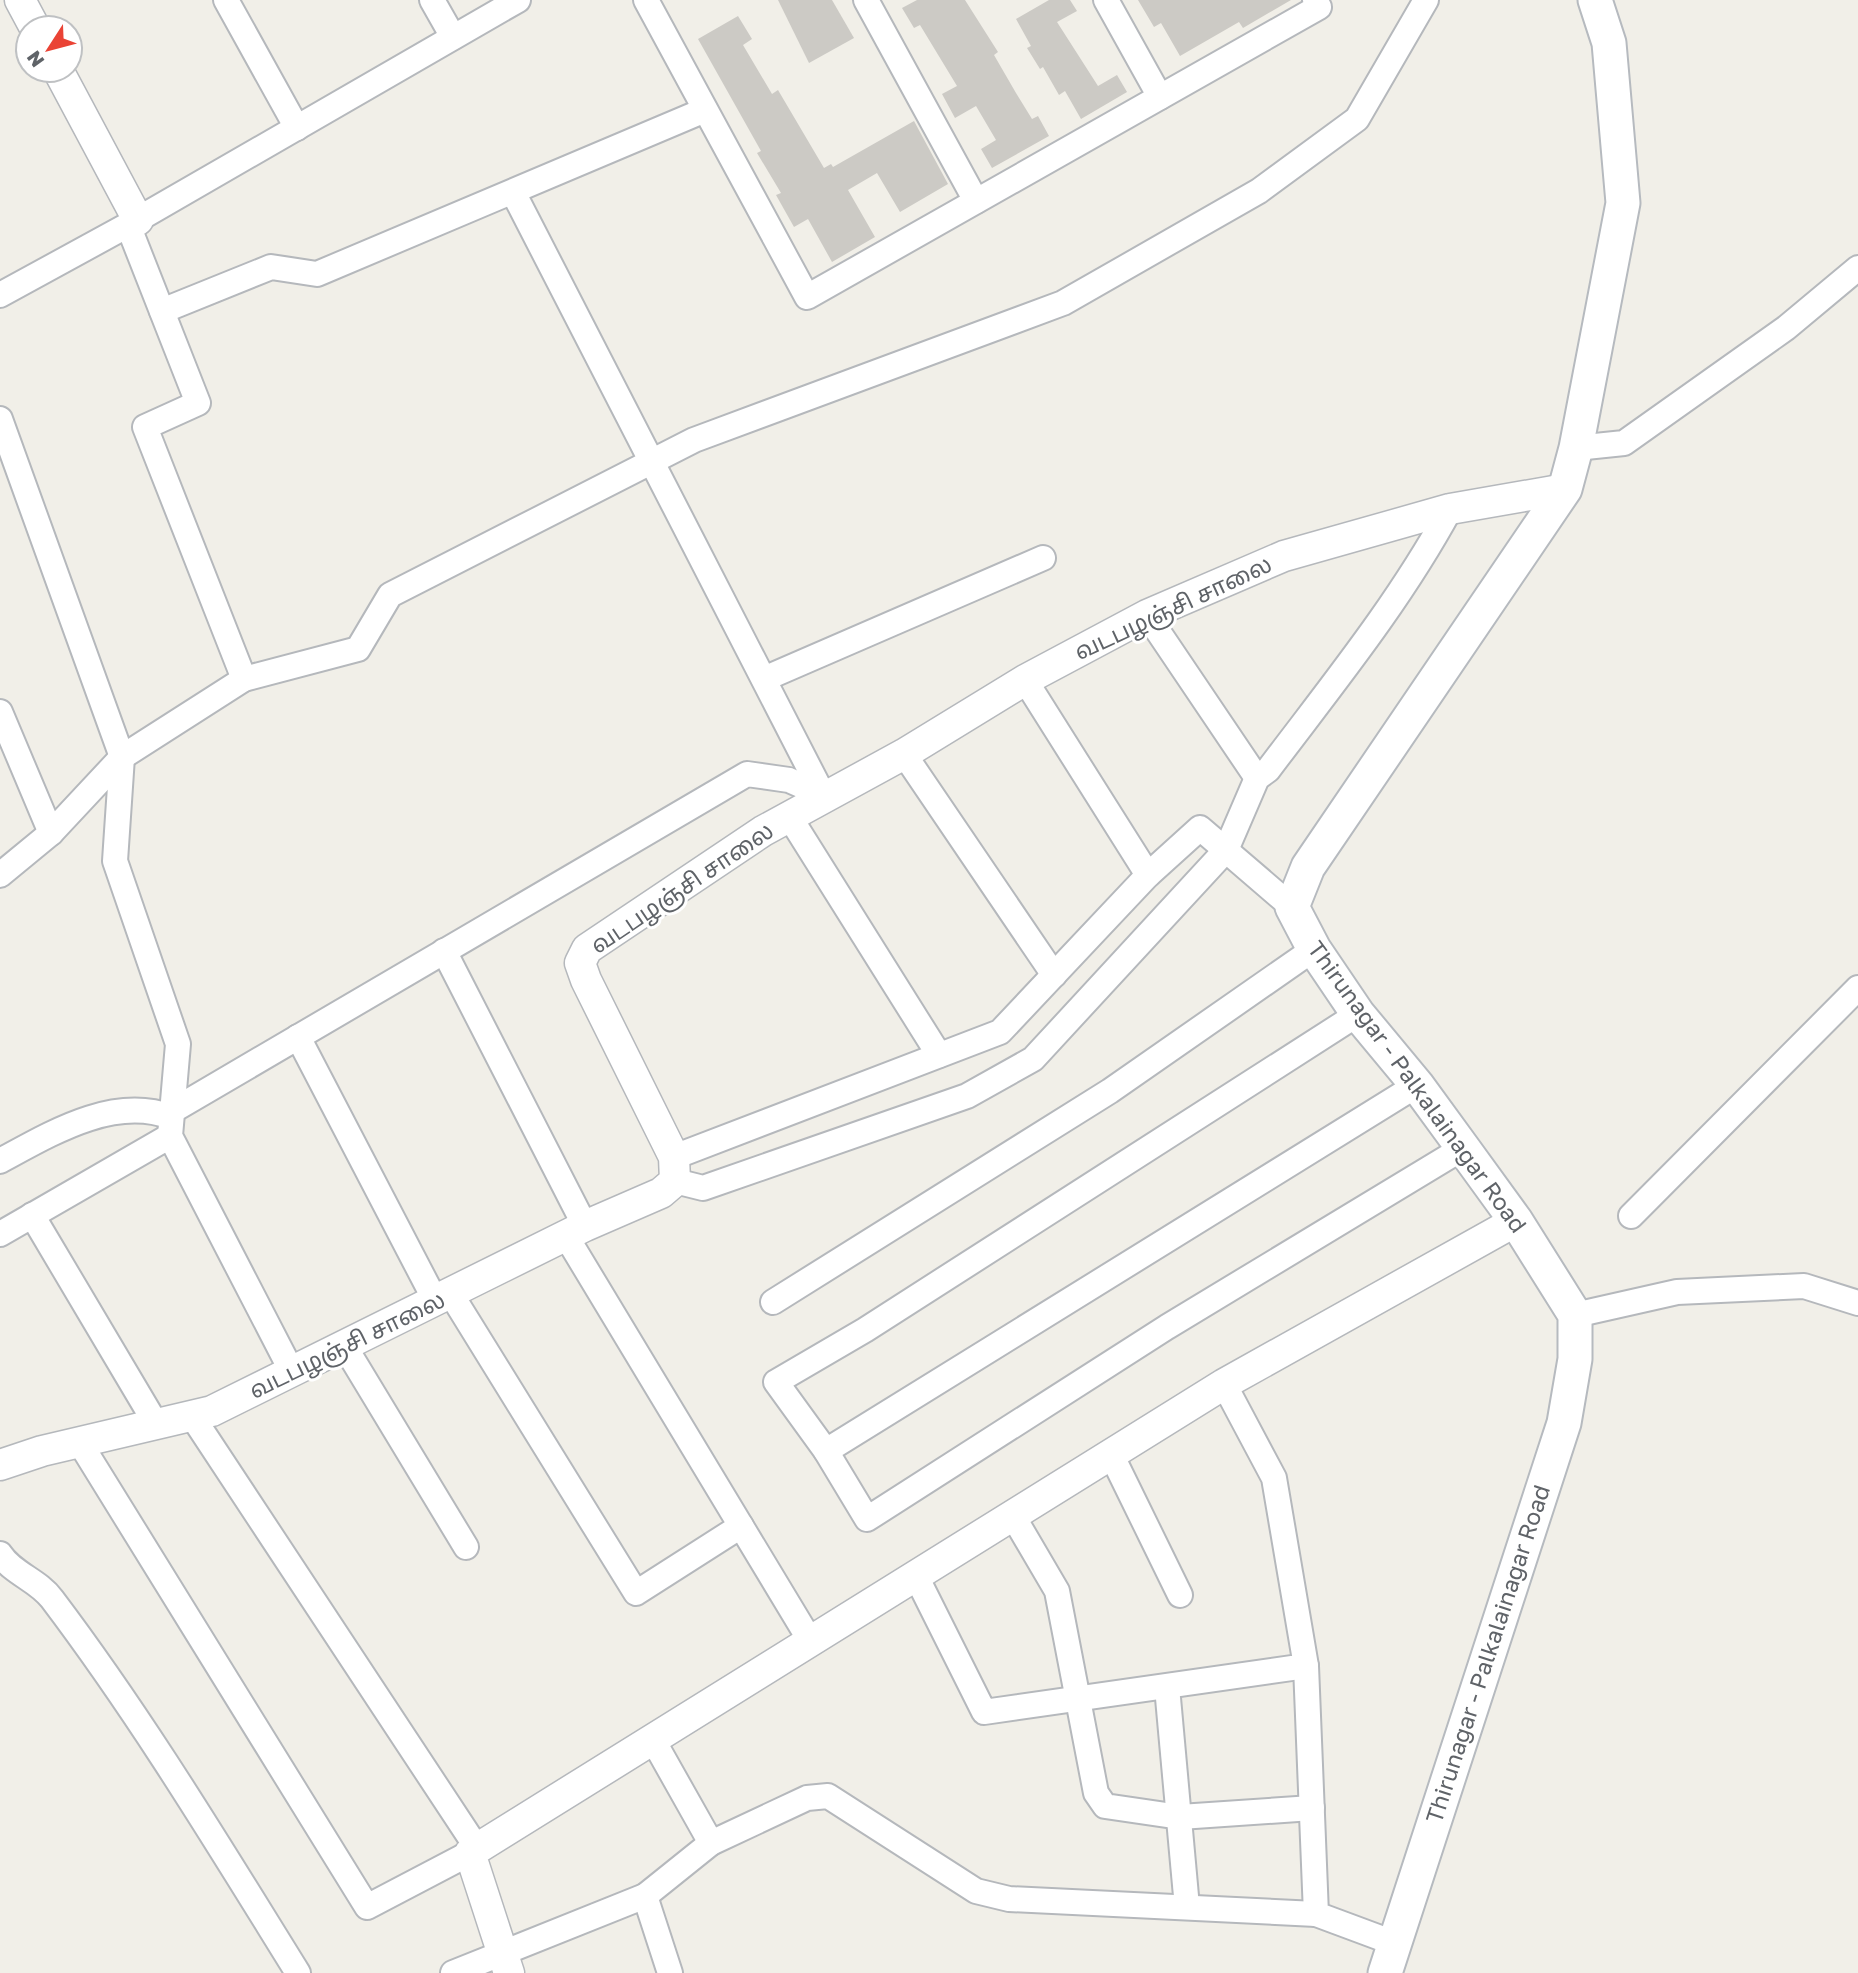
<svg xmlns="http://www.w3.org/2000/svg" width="1858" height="1973" viewBox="0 0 1858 1973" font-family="'Golos Text','Noto Sans Tamil',sans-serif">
  <rect width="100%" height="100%" fill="#f1efe8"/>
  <g fill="#cccac5">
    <polygon points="778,0 832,0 854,38 809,63"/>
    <polygon points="917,0 965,0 998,52 994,55 1016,93 1032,119 1038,116 1049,136 992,168 981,149 996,140 976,106 955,118 942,94 957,86 920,25 914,28 902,8"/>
    <polygon points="1049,0 1070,0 1077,11 1057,22 1098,86 1117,75 1127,92 1081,119 1065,91 1059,95 1043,67 1040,69 1027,48 1031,46 1016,19"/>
    <polygon points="1138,0 1291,0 1243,28 1239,22 1180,56 1161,23 1154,27"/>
    <polygon points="738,16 752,39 743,45 772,94 778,90 824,168 831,164 833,167 914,121 948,184 900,212 877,173 848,190 875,237 832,262 808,219 794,227 776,195 781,193 757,153 761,151 698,39"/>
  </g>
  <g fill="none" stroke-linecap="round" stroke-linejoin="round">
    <defs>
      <g id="minor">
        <polyline points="226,0 297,128"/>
        <polyline points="432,0 453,37"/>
        <polyline points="646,0 807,297 1319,7 1315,0"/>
        <polyline points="866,0 976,201"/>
        <polyline points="1106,0 1160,97"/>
        <polyline points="514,194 823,795"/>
        <polyline points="128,225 198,403 145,427 244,679"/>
        <polyline points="0,295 128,225 518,0"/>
        <polyline points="162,311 271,267 317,274 705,110"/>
        <polyline points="0,419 122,757 115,861 178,1044 170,1136 292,1372"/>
        <polyline points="1576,448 1624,443 1786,328 1858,268"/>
        <polyline points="1147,615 1257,778"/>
        <polyline points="764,679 1043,558"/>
        <polyline points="1025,680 1148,875"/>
        <polyline points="0,712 51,833"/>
        <polyline points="904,754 1054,975"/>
        <polyline points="789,816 939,1055"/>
        <polyline points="0,875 51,833 122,757 244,679 358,649 390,595 694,440 1063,303 1259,191 1357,119 1426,0"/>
        <polyline points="444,951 585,1226"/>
        <polyline points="298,1037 436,1302"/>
        <polyline points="1417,1085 826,1451 867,1519 1167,1327 1463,1148"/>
        <polyline points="172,1111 747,774 789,780 823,795"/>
        <polyline points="674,1157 1000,1032 1148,875 1200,828 1292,907"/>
        <path d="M0 1161C50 1134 113 1095 171 1117"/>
        <path d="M675 1181 703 1188 967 1096 1033 1059 1226 850 1257 778 1268 770C1332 685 1399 603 1450 509"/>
        <polyline points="32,1215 156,1424"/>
        <polyline points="1631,1216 1858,988"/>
        <polyline points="0,1234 170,1136"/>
        <polyline points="566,1236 811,1642"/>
        <polyline points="451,1294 636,1593 741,1526"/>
        <polyline points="773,1302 1110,1091 1314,949"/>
        <polyline points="1575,1315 1677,1292 1804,1286 1858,1303"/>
        <polyline points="345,1347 466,1547"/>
        <polyline points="192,1416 477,1848"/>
        <polyline points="80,1443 367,1907 470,1853"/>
        <polyline points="826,1451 776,1382 865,1330 1358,1014"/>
        <polyline points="1111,1454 1180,1595"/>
        <polyline points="1013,1516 1057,1591 1096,1793 1105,1806 1180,1817 1312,1808"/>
        <path d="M0 1554C13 1574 38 1580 52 1599 142 1718 219 1846 298 1973"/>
        <polyline points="916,1576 984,1712 1306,1666 1274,1478 1224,1384"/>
        <polyline points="1306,1666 1316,1914 1394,1943"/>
        <polyline points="1167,1687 1187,1907"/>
        <polyline points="653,1740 711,1843 807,1798 828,1796 976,1891 1009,1899 1316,1914"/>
        <polyline points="453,1973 645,1896"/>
        <polyline points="670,1973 645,1896 711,1843"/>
      </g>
      <g id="tertiary">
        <polyline points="20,0 35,28"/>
        <polyline points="58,70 138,220"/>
        <polyline points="0,1465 42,1451 212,1411 585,1226 661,1193 675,1181 674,1157 586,980 580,963 587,949 763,831 904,754 1025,680 1147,615 1284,556 1450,509 1565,489"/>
        <polyline points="509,1973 470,1853 1224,1384 1516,1221"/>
      </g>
      <polyline id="secondary" points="1385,1973 1564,1423 1575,1359 1575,1315 1516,1221 1463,1148 1417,1085 1358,1014 1314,949 1292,907 1308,867 1565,489 1576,448 1623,203 1609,43 1595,0"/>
    </defs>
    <use href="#minor" stroke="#b5b8bc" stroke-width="28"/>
    <use href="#tertiary" stroke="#b5b8bc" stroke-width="33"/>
    <use href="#secondary" stroke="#b6babf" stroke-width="37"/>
    <use href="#minor" stroke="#fff" stroke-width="24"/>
    <use href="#tertiary" stroke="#fff" stroke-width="30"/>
    <use href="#secondary" stroke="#fff" stroke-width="33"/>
  </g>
  <g text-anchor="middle" stroke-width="6" stroke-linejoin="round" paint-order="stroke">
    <g font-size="23" fill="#5f6368" stroke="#fff">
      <text transform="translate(1173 608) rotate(-25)" y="8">வடபழஞ்சி சாலை</text>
      <text transform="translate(682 888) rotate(-34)" y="8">வடபழஞ்சி சாலை</text>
      <text transform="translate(1417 1087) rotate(54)" y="8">Thirunagar - Palkalainagar Road</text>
      <text transform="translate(347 1345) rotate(-26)" y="8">வடபழஞ்சி சாலை</text>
      <text transform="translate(1488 1654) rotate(-72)" y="8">Thirunagar - Palkalainagar Road</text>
    </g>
  </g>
  <g transform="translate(49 49) rotate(234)"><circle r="33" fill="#ffffff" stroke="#bfc1c3" stroke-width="2"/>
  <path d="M0-5L12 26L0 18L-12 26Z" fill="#ea4335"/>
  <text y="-10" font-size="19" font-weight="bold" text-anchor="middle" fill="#5f6368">N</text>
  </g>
</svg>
